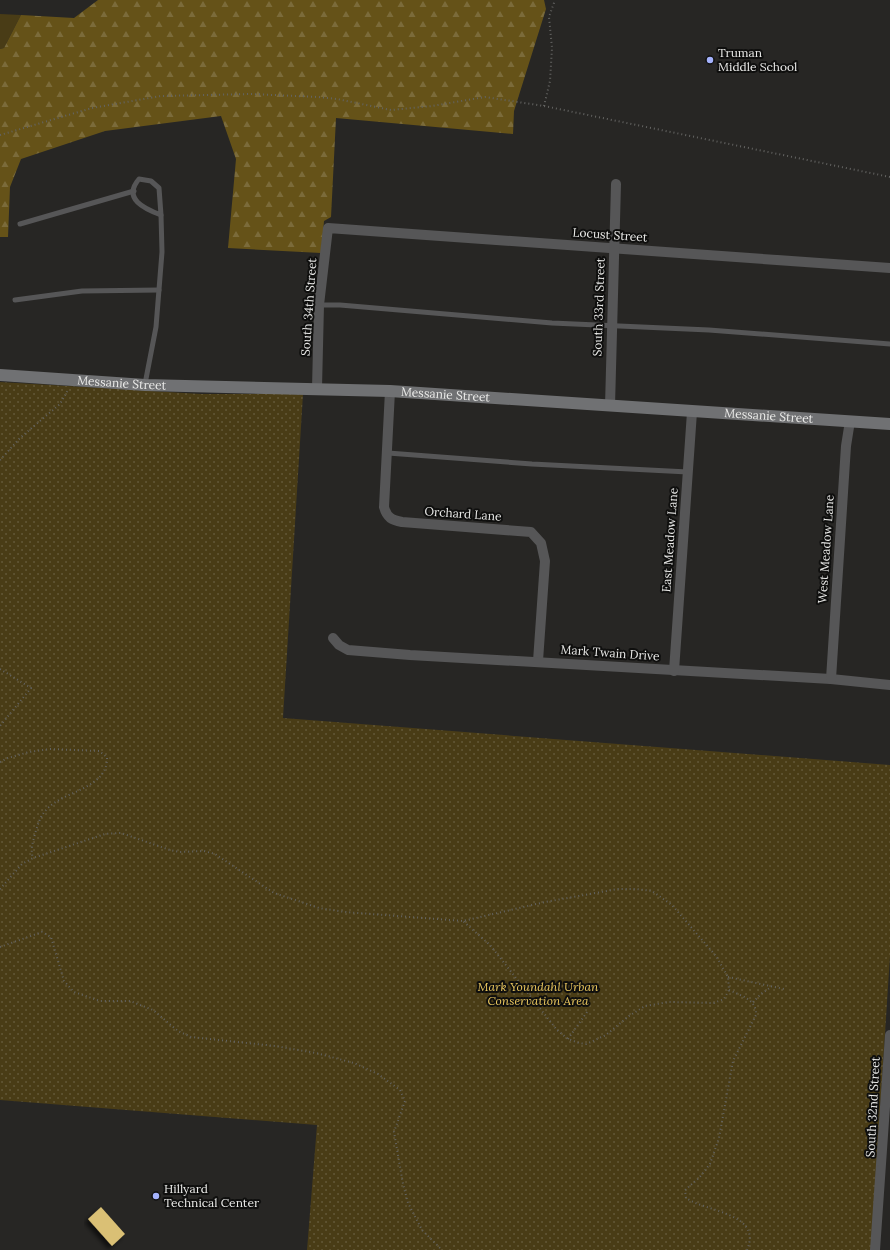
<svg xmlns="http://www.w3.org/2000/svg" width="890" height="1250" viewBox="0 0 890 1250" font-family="Lora,serif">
  <defs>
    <pattern id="forest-firs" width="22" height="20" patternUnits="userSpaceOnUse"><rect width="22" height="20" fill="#655218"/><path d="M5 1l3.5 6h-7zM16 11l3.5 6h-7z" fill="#7b6b3a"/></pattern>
    <pattern id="park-dots" width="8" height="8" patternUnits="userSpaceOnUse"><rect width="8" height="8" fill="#493c16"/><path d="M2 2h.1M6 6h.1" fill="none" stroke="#635838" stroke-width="1.8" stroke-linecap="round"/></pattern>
    <filter id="shadow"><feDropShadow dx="-3.5" dy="3.5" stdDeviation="2" flood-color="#0009"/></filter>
  </defs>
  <rect width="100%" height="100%" fill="#272624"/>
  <polygon fill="#493c16" points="0,14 21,15 4,48 0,49"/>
  <polygon fill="url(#forest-firs)" points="98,0 544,0 546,9 514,111 513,134 336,118 331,217 324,221 321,253 228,248 236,159 221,116 105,131 21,159 10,187 8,237 0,237 0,49 4,48 21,15 74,18"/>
  <polygon fill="url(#park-dots)" points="0,382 201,394 303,394 283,718 890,765 890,956 871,1250 307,1250 317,1125 0,1100"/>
  <polygon fill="#dac075" filter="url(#shadow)" points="101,1207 125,1234 112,1246 88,1219"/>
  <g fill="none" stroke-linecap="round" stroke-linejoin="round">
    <g stroke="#646462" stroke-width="2" stroke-dasharray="1 3" stroke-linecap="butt">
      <polyline points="544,106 550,81 552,48 549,17 555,0"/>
      <polyline points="0,135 92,108 161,96 251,94 318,97 337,99 391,110 432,106 485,97 544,106 890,177"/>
      <polyline points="0,460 20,438 60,404 68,390"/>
      <polyline points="0,669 31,688 0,726"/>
      <path d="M0 762 8 758 29 752 50 749 99 751 107 757C108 789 65 790 47 809 40 816 38 824 35 834 33 842 30 849 33 858"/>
      <polyline points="0,889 22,864 33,858 105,834 121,833 170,850 180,852 204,851 215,854 274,893 319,908 345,912 463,921 545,902 618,889 636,889 652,891 672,905 716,956 728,977 729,990 724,999 714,1003 669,1002 645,1006 629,1016 606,1035 593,1041 586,1044 579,1043 568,1039 557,1030 490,945 463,921"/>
      <polyline points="0,947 42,932 51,937 64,981 74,992 100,1001 130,1001 153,1010 178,1031 191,1037 275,1046 316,1053 354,1063 378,1074 400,1090 405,1101 394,1132 403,1184 408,1203 422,1230 442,1250"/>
      <polyline points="728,977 784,989"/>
      <path d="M729 990C742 996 757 1000 756 1015L733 1061 719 1138 710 1164 699 1178 685 1190 686 1198C706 1212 763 1213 747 1250"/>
      <polyline points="753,1002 761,994 771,987"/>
      <polyline points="568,1039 587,1012"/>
    </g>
    <g stroke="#565657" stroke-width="5">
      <path d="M139 179 151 181 159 188 161 215C145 209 122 199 139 179Z"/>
      <polyline points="20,224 134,191"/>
      <polyline points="15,300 82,291 159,290"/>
      <polyline points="319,305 340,305 552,323 709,330 890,344"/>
      <polyline points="145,384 156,327 162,252 161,215"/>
      <polyline points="388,453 532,464 688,472"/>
    </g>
    <g stroke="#565657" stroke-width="10">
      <polyline points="317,388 319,305 328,228 890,268"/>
      <path d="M390 391 384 507C387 518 392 520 402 522L531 532 541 543 545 561 538 661"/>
      <polyline points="610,406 616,184"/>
      <polyline points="333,638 339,645 348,650 410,655 831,679 890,685"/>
      <polyline points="674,671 692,412"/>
      <polyline points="831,679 846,446 850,421"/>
      <polyline points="875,1250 890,1035"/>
    </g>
    <path stroke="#707173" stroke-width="12" id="s1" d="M0 375 145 385 390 391 890 424"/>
  </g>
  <g fill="#a4b2fc" stroke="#0f0f0e" stroke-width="1.5">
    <circle cx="710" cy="60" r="4"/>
    <circle cx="156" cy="1196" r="4"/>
  </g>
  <g text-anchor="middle" stroke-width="4" stroke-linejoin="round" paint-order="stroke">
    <g font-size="12" fill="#eaeae8" stroke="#0f0f0e" text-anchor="start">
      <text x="718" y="57">Truman<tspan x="718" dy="14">Middle School</tspan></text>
      <text x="164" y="1193">Hillyard<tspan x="164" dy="14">Technical Center</tspan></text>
    </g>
    <g font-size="12" fill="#eaeae8" stroke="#0f0f0e">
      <text transform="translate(610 235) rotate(4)" y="4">Locust Street</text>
      <text transform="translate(309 307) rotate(-86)" y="4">South 34th Street</text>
      <text transform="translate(599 307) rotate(-88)" y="4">South 33rd Street</text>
      <text dy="4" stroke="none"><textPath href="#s1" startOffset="122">Messanie Street</textPath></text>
      <text dy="4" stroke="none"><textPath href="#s1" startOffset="446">Messanie Street</textPath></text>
      <text dy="4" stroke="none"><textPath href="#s1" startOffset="770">Messanie Street</textPath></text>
      <text transform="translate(463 514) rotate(4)" y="4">Orchard Lane</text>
      <text transform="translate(670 540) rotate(-86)" y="4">East Meadow Lane</text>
      <text transform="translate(826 549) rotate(-86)" y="4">West Meadow Lane</text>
      <text transform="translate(610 653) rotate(4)" y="4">Mark Twain Drive</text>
      <text transform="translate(873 1107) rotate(-87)" y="4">South 32nd Street</text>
    </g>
    <g font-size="12" font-style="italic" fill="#eac75f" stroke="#0f0f0e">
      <text x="538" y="991">Mark Youndahl Urban<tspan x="538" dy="14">Conservation Area</tspan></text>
    </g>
  </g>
</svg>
